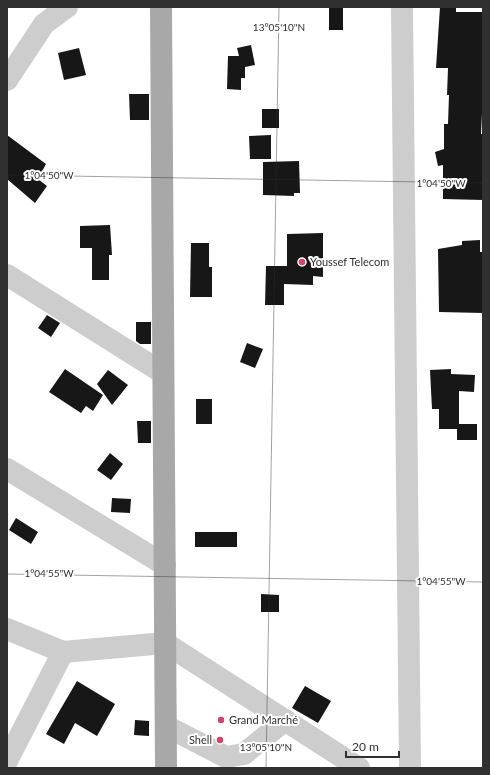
<svg xmlns="http://www.w3.org/2000/svg" width="490" height="775" viewBox="0 0 490 775" font-family="Lato,sans-serif">
  <rect width="100%" height="100%" fill="#fff"/>
  <g fill="#171717">
    <rect x="329" y="7" width="14" height="23"/>
    <polygon points="440,7 456,7 456,12 483,12 483,93 481,134 483,134 483,200 443,199 443,165 438,166 435,152 444,149 444,124 448,124 449,95 447,95 448,68 436,68"/>
    <polygon points="251,45 255,65 245,67 245,78 241,78 241,90 227,89 228,56 239,56 237,48"/>
    <polygon points="79,48 86,75 64,80 58,53"/>
    <polygon points="129,94 149,94 149,120 130,120"/>
    <rect x="262" y="109" width="17" height="19"/>
    <polygon points="7,135 46,164 38,179 47,186 35,203 7,179"/>
    <polygon points="271,135 271,159 250,159 249,136"/>
    <polygon points="299,161 300,193 294,193 294,196 263,195 263,162"/>
    <polygon points="110,225 112,255 109,255 109,280 92,280 92,248 80,248 80,226"/>
    <polygon points="323,233 323,277 313,276 313,285 284,284 284,305 265,305 266,266 287,266 287,234"/>
    <polygon points="480,240 480,252 483,252 483,313 439,312 438,249 462,245 462,241"/>
    <polygon points="191,243 209,243 209,267 212,267 212,297 190,297"/>
    <polygon points="47,315 60,323 51,337 38,328"/>
    <polygon points="136,322 151,322 151,344 140,344 136,341"/>
    <polygon points="247,343 263,349 255,368 240,362"/>
    <polygon points="65,369 103,395 93,411 86,406 81,413 49,392"/>
    <polygon points="451,369 451,374 475,375 474,392 459,391 459,424 477,424 477,440 457,440 457,429 439,429 439,409 432,409 430,370"/>
    <polygon points="108,370 128,385 112,405 97,384"/>
    <rect x="196" y="399" width="16" height="25"/>
    <polygon points="137,421 151,421 151,443 138,443"/>
    <polygon points="110,453 123,464 111,480 97,470"/>
    <polygon points="112,498 131,499 130,513 111,512"/>
    <polygon points="16,518 38,532 31,544 9,530"/>
    <rect x="195" y="532" width="42" height="15"/>
    <polygon points="261,594 279,595 279,612 261,612"/>
    <polygon points="77,681 115,704 97,736 75,723 64,744 46,734"/>
    <polygon points="305,686 331,701 318,723 292,708"/>
    <polygon points="135,720 149,721 149,736 134,735"/>
  </g>
  <g fill="none" stroke-linecap="round" stroke-linejoin="round">
    <g stroke="#cdcdcd" stroke-width="22">
      <polyline points="402,7 410,768"/>
      <polyline points="7,80 44,24 67,7"/>
      <polyline points="7,275 163,373"/>
      <polyline points="7,469 165,565"/>
      <polyline points="7,629 63,652 165,643 359,768"/>
      <polyline points="166,726 226,757 244,754 285,720"/>
      <polyline points="7,761 63,652"/>
    </g>
    <polyline stroke="#a8a8a8" stroke-width="22" points="161,7 166,768"/>
  </g>
  <path fill="none" stroke="#303030" stroke-width="1" stroke-opacity="0.45" d="M7 175 483 183M7 574 483 582M266 768 279 7"/>
  <g fill="#d8416a" stroke="#fff" stroke-width="1.5">
    <circle cx="302" cy="262" r="4"/>
    <circle cx="221" cy="720" r="4"/>
    <circle cx="220" cy="740" r="4"/>
  </g>
  <g text-anchor="middle" stroke-width="4" stroke-linejoin="round" paint-order="stroke">
    <g font-size="11" fill="#303030" stroke="#fff" text-anchor="start">
      <text x="310" y="266">Youssef Telecom</text>
      <text x="229" y="724">Grand Marché</text>
      <text x="212" y="744" text-anchor="end">Shell</text>
    </g>
  </g>
  <g font-size="10" text-anchor="middle" fill="#303030" stroke="#fff" stroke-width="4" stroke-linejoin="round" paint-order="stroke">
    <text x="279" y="31">13°05'10"N</text>
    <text x="49" y="179">1°04'50"W</text>
    <text x="441" y="187">1°04'50"W</text>
    <text x="49" y="577">1°04'55"W</text>
    <text x="441" y="585">1°04'55"W</text>
    <text x="266" y="751">13°05'10"N</text>
  </g>
  <rect width="490" height="775" fill="none" stroke="#303030" stroke-width="16"/>
  <path d="M346 751v6h53v-6" fill="none" stroke="#303030" stroke-width="2"/>
  <text x="352" y="751" font-size="12" fill="#303030" stroke="#ffffff" stroke-width="3" paint-order="stroke">20 m</text>
</svg>
